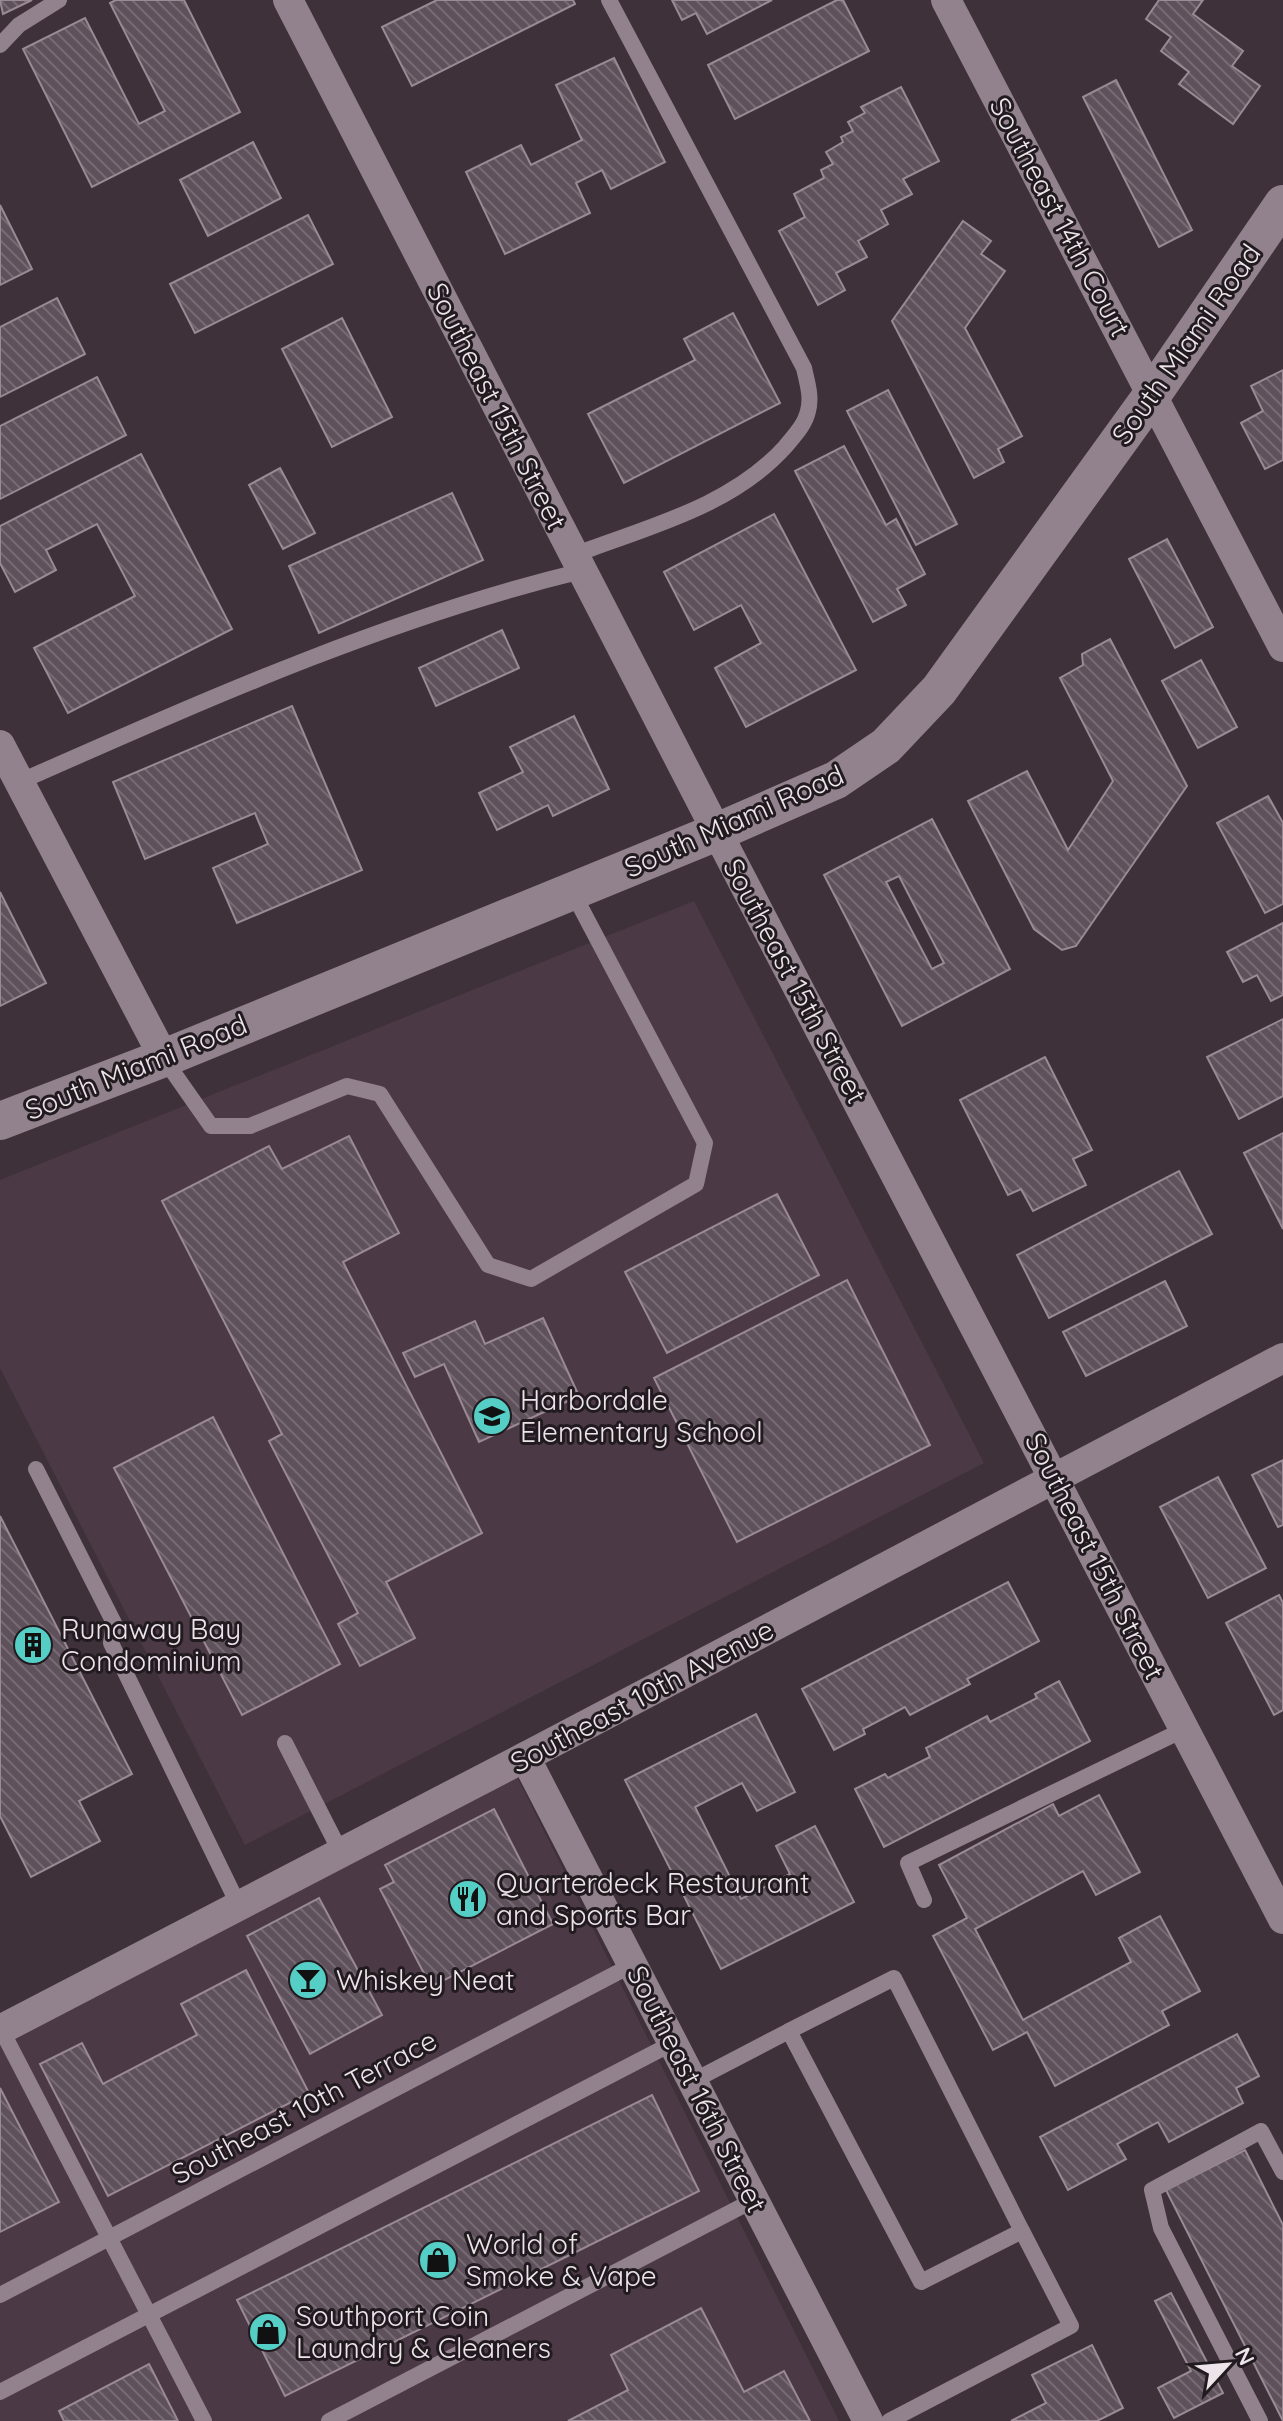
<svg xmlns="http://www.w3.org/2000/svg" width="1283" height="2421" viewBox="0 0 1283 2421" font-family="Quicksand,sans-serif">
  <defs>
    <pattern id="building-back-hatch" width="6" height="6" patternUnits="userSpaceOnUse" patternTransform="scale(2)"><rect width="6" height="6" fill="#5f515b"/><path d="M-1 5l2 2M0 0l6 6M5-1l2 2" fill="none" stroke="#766a73"/></pattern>
  </defs>
  <rect width="100%" height="100%" fill="#3e313a"/>
  <g fill="#4c3946">
    <polygon points="694,901 984,1463 245,1845 0,1368 0,1180"/>
    <polygon points="517,1777 839,2421 0,2421 0,2046"/>
  </g>
  <g fill="url(#building-back-hatch)" stroke="#9a8a95" stroke-width="2" fill-rule="evenodd">
    <polygon points="0,0 32,0 3,14"/>
    <polygon points="116,0 184,0 240,112 92,187 23,49 85,18 139,124 165,111 110,3"/>
    <polygon points="437,0 573,0 575,4 412,86 382,27"/>
    <polygon points="672,0 772,0 707,34 696,13 682,20"/>
    <polygon points="837,0 843,0 869,51 735,119 708,65"/>
    <polygon points="1159,0 1203,0 1193,14 1243,51 1232,66 1260,86 1233,124 1179,84 1189,72 1161,51 1171,37 1146,19"/>
    <polygon points="614,58 665,162 611,189 602,170 576,183 590,213 505,254 466,172 521,145 531,165 582,140 556,85"/>
    <polygon points="1116,80 1192,230 1159,247 1083,97"/>
    <polygon points="901,87 939,161 903,179 912,194 881,210 888,224 858,241 867,257 836,273 845,290 818,305 779,231 805,217 794,194 824,178 821,170 833,164 826,152 843,142 841,137 853,131 848,122 865,113 861,107"/>
    <polygon points="253,142 281,198 208,236 180,180"/>
    <polygon points="0,205 32,269 0,285"/>
    <polygon points="308,215 333,264 195,333 170,284"/>
    <polygon points="963,221 991,241 981,254 1005,271 965,328 1022,436 998,449 1004,462 974,478 892,321"/>
    <polygon points="57,298 85,354 0,397 0,327"/>
    <polygon points="733,313 780,403 624,483 588,414 695,360 684,339"/>
    <polygon points="342,318 392,417 332,447 282,349"/>
    <polygon points="1283,370 1283,460 1265,469 1241,423 1263,411 1251,386"/>
    <polygon points="97,377 126,435 0,499 0,426"/>
    <polygon points="888,390 957,524 916,545 847,411"/>
    <polygon points="844,446 886,525 896,519 925,574 897,589 906,605 873,622 795,471"/>
    <polygon points="141,454 232,629 68,713 34,648 135,596 97,524 46,550 56,570 15,592 0,563 0,526"/>
    <polygon points="280,468 315,533 283,549 249,485"/>
    <polygon points="452,493 483,560 319,633 289,566"/>
    <polygon points="774,514 856,670 746,727 715,668 761,643 741,605 694,630 664,572"/>
    <polygon points="1167,539 1213,627 1175,648 1129,559"/>
    <polygon points="502,630 519,668 436,706 419,668"/>
    <polygon points="1110,639 1187,786 1076,946 1062,950 1034,929 968,801 1027,771 1068,850 1113,781 1060,678 1083,665 1082,654"/>
    <polygon points="1201,660 1237,727 1198,748 1162,681"/>
    <polygon points="292,706 362,870 237,923 213,868 268,844 255,813 145,859 113,782"/>
    <polygon points="574,716 609,789 553,816 548,805 497,830 479,793 523,772 510,747"/>
    <polygon points="1268,796 1283,823 1283,904 1265,913 1217,823"/>
    <path d="M932 819 1010 969 902 1026 824 875ZM899 876 944 963 932 969 886 882Z"/>
    <polygon points="0,892 46,983 0,1006"/>
    <polygon points="1283,923 1283,995 1271,1001 1257,975 1243,982 1227,952"/>
    <polygon points="1283,1019 1283,1096 1239,1119 1207,1057"/>
    <polygon points="1045,1057 1092,1150 1073,1159 1086,1185 1033,1211 1021,1189 1008,1195 960,1100"/>
    <polygon points="1283,1133 1283,1229 1244,1153"/>
    <polygon points="349,1136 399,1233 343,1262 482,1533 386,1582 415,1638 360,1666 338,1624 358,1613 269,1441 282,1434 162,1201 269,1146 282,1169"/>
    <polygon points="1179,1171 1212,1234 1049,1318 1017,1255"/>
    <polygon points="777,1194 819,1275 667,1353 625,1272"/>
    <polygon points="847,1280 930,1445 737,1542 654,1378"/>
    <polygon points="1165,1281 1187,1326 1086,1376 1063,1332"/>
    <polygon points="543,1318 579,1396 479,1442 444,1364 415,1377 403,1353 475,1321 485,1344"/>
    <polygon points="213,1417 340,1664 242,1715 114,1468"/>
    <polygon points="1283,1460 1283,1525 1278,1527 1252,1475"/>
    <polygon points="1218,1477 1266,1568 1208,1598 1160,1507"/>
    <polygon points="0,1516 132,1774 79,1801 100,1841 31,1877 0,1816"/>
    <polygon points="1008,1582 1039,1641 967,1679 970,1684 910,1715 905,1707 863,1729 865,1734 834,1750 802,1689"/>
    <polygon points="1279,1595 1283,1603 1283,1710 1274,1715 1226,1623"/>
    <polygon points="1059,1681 1090,1741 884,1847 855,1789 885,1774 888,1778 930,1757 926,1748 987,1716 990,1722 1037,1698 1035,1694"/>
    <polygon points="756,1714 795,1792 757,1811 742,1783 695,1807 741,1899 790,1874 776,1846 815,1826 854,1902 721,1969 625,1780"/>
    <polygon points="1099,1795 1140,1872 1096,1895 1083,1871 975,1929 1023,2020 1131,1962 1119,1938 1160,1916 1200,1991 1162,2011 1169,2025 1055,2086 1027,2032 993,2050 933,1936 967,1918 939,1865 1053,1804 1059,1816"/>
    <polygon points="494,1809 553,1924 431,1987 380,1889 394,1882 385,1865"/>
    <polygon points="319,1898 382,2015 310,2054 247,1936"/>
    <polygon points="246,1970 309,2093 108,2196 40,2064 82,2043 103,2084 197,2035 181,2004"/>
    <polygon points="1237,2034 1259,2076 1236,2088 1243,2103 1169,2142 1158,2122 1117,2144 1126,2159 1068,2190 1040,2137"/>
    <polygon points="0,2088 59,2202 0,2232"/>
    <polygon points="652,2095 699,2191 285,2396 237,2300"/>
    <polygon points="1245,2150 1283,2225 1283,2421 1166,2190"/>
    <polygon points="1171,2293 1223,2393 1174,2418 1158,2388 1191,2371 1155,2301"/>
    <polygon points="701,2308 744,2392 784,2371 810,2421 568,2421 628,2390 611,2355"/>
    <polygon points="1092,2345 1123,2408 1097,2421 1011,2421 1046,2403 1032,2375"/>
    <polygon points="149,2364 178,2421 64,2421 59,2411"/>
  </g>
  <g fill="none" stroke-linecap="round" stroke-linejoin="round">
    <g stroke="#92828d" stroke-width="16">
      <polyline points="0,45 19,25 59,0"/>
      <path d="M574 555C647 527 731 507 785 447 794 436 805 425 808 411 812 397 807 382 804 368L609 0"/>
      <path d="M19 782C203 701 387 618 582 571"/>
      <polyline points="164,1059 211,1126 250,1126 347,1086 380,1094 488,1265 531,1279 696,1184 705,1143 572,891"/>
      <polyline points="36,1469 114,1623 111,1643 239,1906"/>
      <polyline points="285,1743 341,1853"/>
      <polyline points="924,1900 908,1863 1185,1729"/>
      <polyline points="1,2029 204,2421"/>
      <polyline points="789,2031 894,1978 1022,2231"/>
      <polyline points="693,2081 789,2031 921,2282 1022,2231 1071,2326 889,2421"/>
      <polyline points="0,2295 632,1965"/>
      <polyline points="0,2392 673,2043"/>
      <polyline points="329,2421 754,2200"/>
      <polyline points="1260,2421 1161,2228 1152,2190 1261,2131 1283,2172"/>
    </g>
    <g stroke="#92828d" stroke-width="30">
      <polyline points="288,0 717,832 1283,1919"/>
      <polyline points="946,0 1283,647"/>
      <polyline points="0,745 164,1058"/>
      <polyline points="525,1757 868,2421"/>
      <polyline points="0,2030 525,1757 1283,1358"/>
    </g>
    <polyline stroke="#92828d" stroke-width="38" points="0,1121 164,1058 717,832 836,780 886,746 939,690 1152,395 1283,204"/>
  </g>
  <defs>
    <symbol id="school-disc" viewBox="-11 -11 22 22"><circle r="9.5" fill="#55cec5" stroke="#211b1f"/><path d="M0-5L7-2L0 1L-7-2ZM-4 1L0 2.5L4 1V4Q0 6-4 4Z" fill="#111"/></symbol>
    <symbol id="building-disc" viewBox="-11 -11 22 22"><circle r="9.5" fill="#55cec5" stroke="#211b1f"/><path d="M-4-6H4V6H1V3H-1V6H-4ZM-2.5-4.3h1.7v1.8h-1.7ZM.8-4.3h1.7v1.8H.8ZM-2.5-1h1.7V.8h-1.7ZM.8-1h1.7V.8H.8Z" fill="#111"/></symbol>
    <symbol id="restaurant-disc" viewBox="-11 -11 22 22"><circle r="9.5" fill="#55cec5" stroke="#211b1f"/><path d="M-5-6h1v4h1v-4h1v4h1v-4h1v5L-1.5 .5V6h-2V.5L-5-1ZM5-6V6H3V1.5H1.5Q1.5-4 5-6Z" fill="#111"/></symbol>
    <symbol id="bar-disc" viewBox="-11 -11 22 22"><circle r="9.5" fill="#55cec5" stroke="#211b1f"/><path d="M-6-5H6L.8 .8V4.5H3.5V6h-7V4.5H-.8V.8Z" fill="#111"/></symbol>
    <symbol id="shop-disc" viewBox="-11 -11 22 22"><circle r="9.5" fill="#55cec5" stroke="#211b1f"/><path d="M-5-2.5h2.3a2.7 3.5 0 0 1 5.4 0H5L5.5 6h-11ZM-1.5-2.5h3a1.5 2.3 0 0 0-3 0Z" fill="#111"/></symbol>
  </defs>
  <g fill-rule="evenodd">
    <use href="#school-disc" x="470" y="1394" width="44" height="44"/>
    <use href="#building-disc" x="11" y="1623" width="44" height="44"/>
    <use href="#restaurant-disc" x="446" y="1877" width="44" height="44"/>
    <use href="#bar-disc" x="286" y="1958" width="44" height="44"/>
    <use href="#shop-disc" x="416" y="2238" width="44" height="44"/>
    <use href="#shop-disc" x="246" y="2310" width="44" height="44"/>
  </g>
  <g text-anchor="middle" stroke-width="6" stroke-linejoin="round" paint-order="stroke">
    <g font-size="28" fill="#ede4ea" stroke="#211b1f">
      <text transform="translate(1060 217) rotate(62)" y="10">Southeast 14th Court</text>
      <text transform="translate(1186 344) rotate(-55)" y="10">South Miami Road</text>
      <text transform="translate(497 406) rotate(63)" y="10">Southeast 15th Street</text>
      <text transform="translate(734 821) rotate(-24)" y="10">South Miami Road</text>
      <text transform="translate(795 981) rotate(62)" y="10">Southeast 15th Street</text>
      <text transform="translate(136 1067) rotate(-22)" y="10">South Miami Road</text>
      <text transform="translate(1095 1556) rotate(63)" y="10">Southeast 15th Street</text>
      <text transform="translate(642 1696) rotate(-28)" y="10">Southeast 10th Avenue</text>
      <text transform="translate(697 2089) rotate(63)" y="10">Southeast 16th Street</text>
      <text transform="translate(304 2107) rotate(-28)" y="10">Southeast 10th Terrace</text>
    </g>
    <g font-size="28" fill="#ede4ea" stroke="#211b1f" text-anchor="start">
      <text x="520" y="1410">Harbordale<tspan x="520" dy="32">Elementary School</tspan></text>
      <text x="61" y="1639">Runaway Bay<tspan x="61" dy="32">Condominium</tspan></text>
      <text x="496" y="1893">Quarterdeck Restaurant<tspan x="496" dy="32">and Sports Bar</tspan></text>
      <text x="336" y="1990">Whiskey Neat</text>
      <text x="466" y="2254">World of<tspan x="466" dy="32">Smoke &amp; Vape</tspan></text>
      <text x="296" y="2326">Southport Coin<tspan x="296" dy="32">Laundry &amp; Cleaners</tspan></text>
    </g>
  </g>
  <g transform="translate(1227 2365) rotate(64)" stroke="#211b1f" stroke-width="6" paint-order="stroke">
  <path d="M0-6L14 30L0 20L-14 30Z" fill="#ede4ea"/>
  <text y="-12" font-size="22" font-weight="bold" text-anchor="middle" fill="#ede4ea">N</text>
  </g>
</svg>
